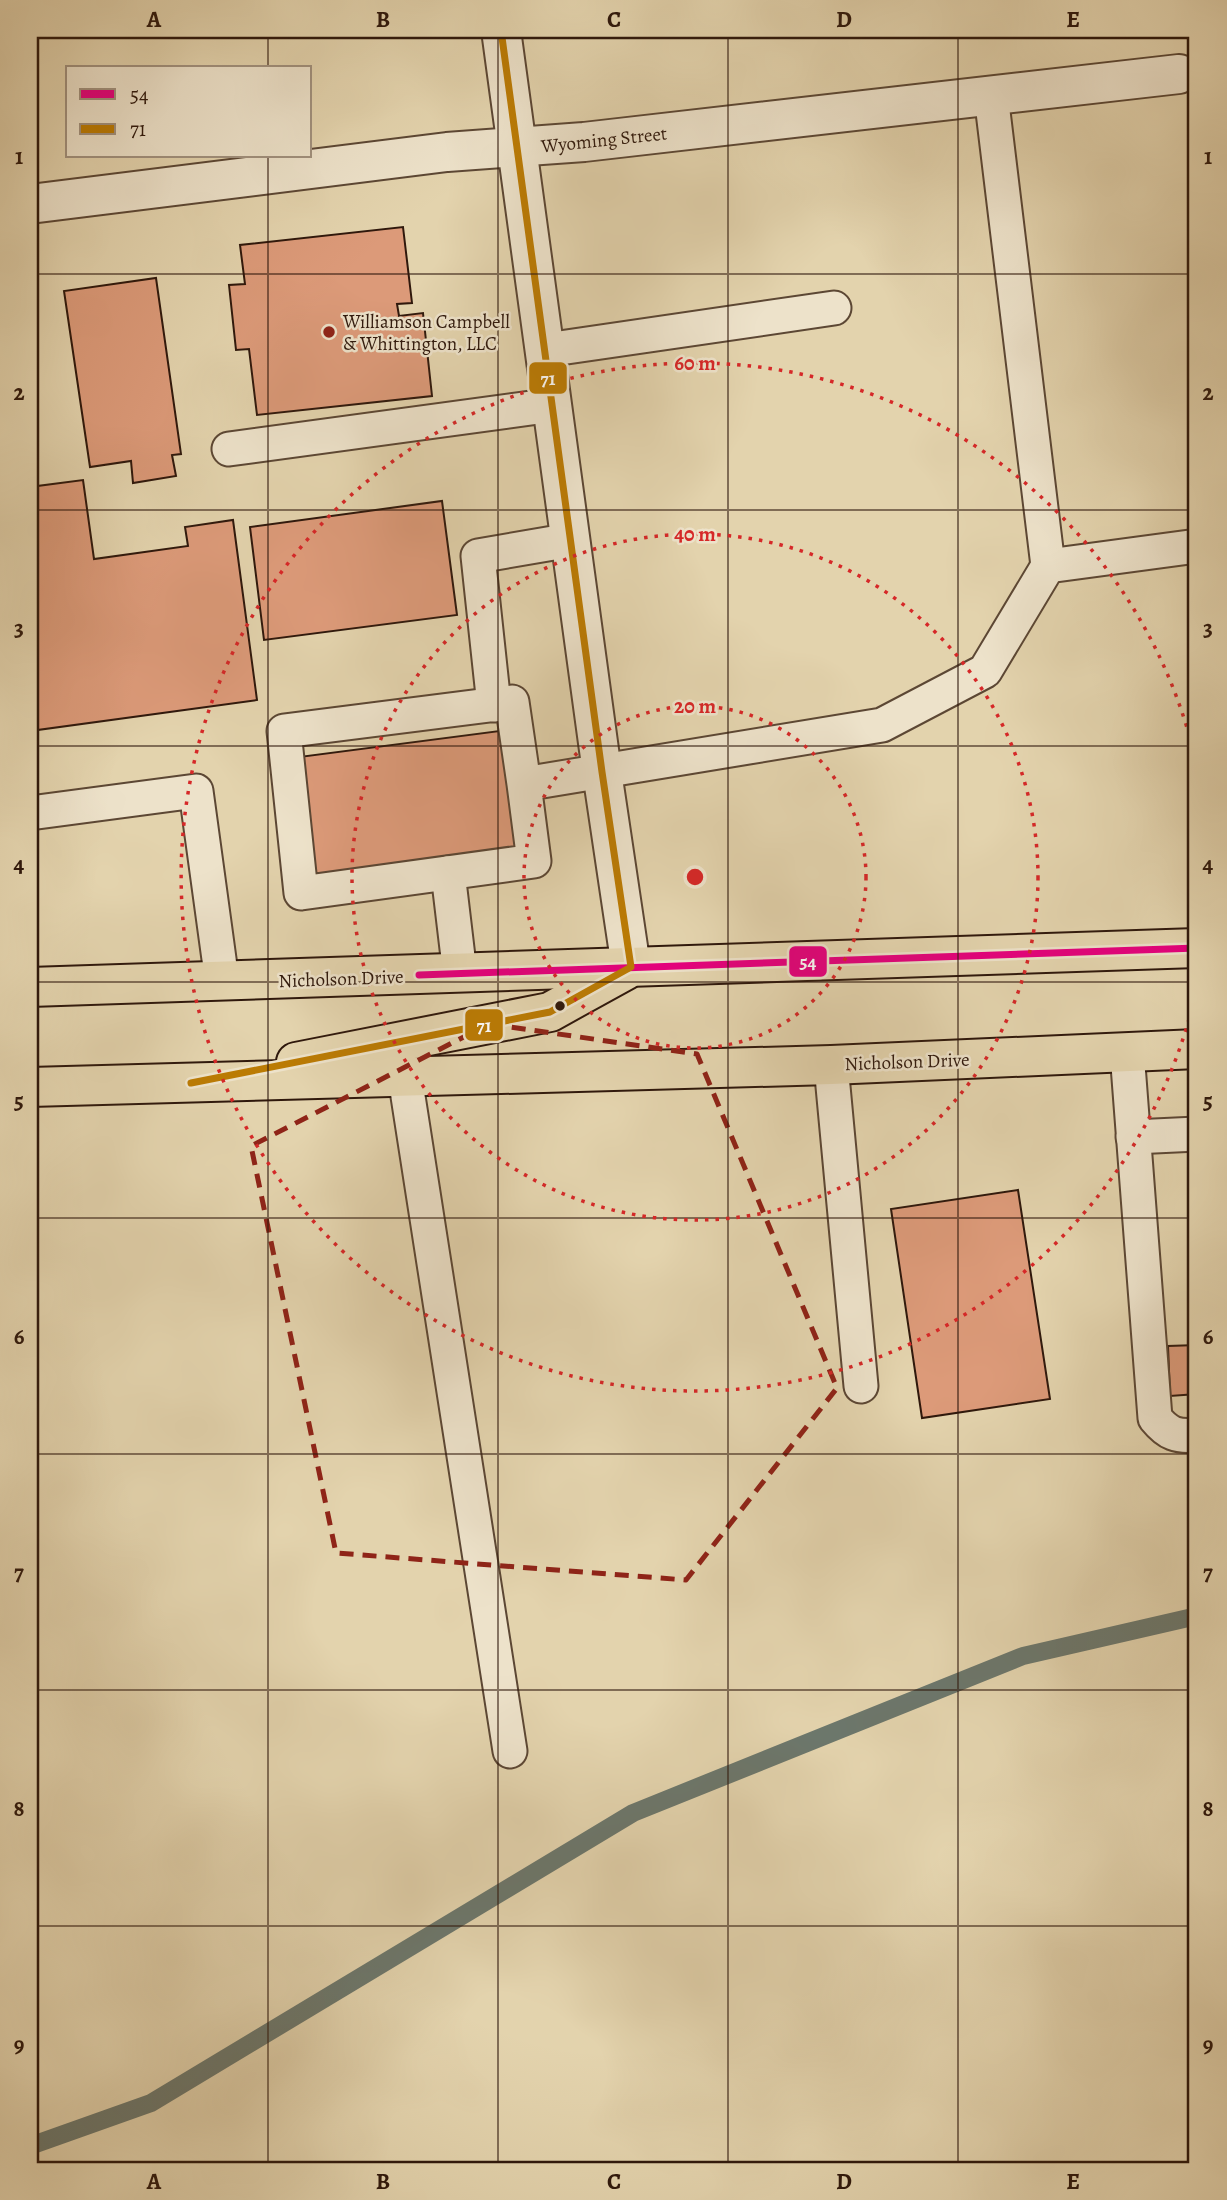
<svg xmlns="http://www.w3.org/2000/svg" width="1227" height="2200" viewBox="0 0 1227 2200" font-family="Alegreya,serif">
  <rect width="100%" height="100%" fill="#e3d3ad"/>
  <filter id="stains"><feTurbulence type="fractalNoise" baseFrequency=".00286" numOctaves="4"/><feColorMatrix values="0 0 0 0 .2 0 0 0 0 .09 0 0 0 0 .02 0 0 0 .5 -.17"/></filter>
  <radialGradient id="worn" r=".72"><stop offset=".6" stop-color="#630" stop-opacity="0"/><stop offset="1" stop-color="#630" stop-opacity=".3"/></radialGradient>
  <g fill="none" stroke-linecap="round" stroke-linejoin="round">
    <polyline stroke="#6c776c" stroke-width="18" points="30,2146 151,2103 633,1813 1023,1656 1197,1616"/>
  </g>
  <g fill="#dc9a79" stroke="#2f180c" stroke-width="2">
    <polygon points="403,227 412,303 397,304 399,316 423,313 432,396 257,415 249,349 236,350 229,285 245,284 240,245"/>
    <polygon points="156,278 181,454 172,455 176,476 133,483 131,461 90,467 64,291"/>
    <polygon points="83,480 94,559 188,546 185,527 233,520 257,700 30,731 30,487"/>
    <polygon points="442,501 457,615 264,640 250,527"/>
    <polygon points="507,730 523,855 315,882 299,757"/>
    <polygon points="1018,1190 1050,1399 922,1418 891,1209"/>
    <polygon points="1197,1345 1197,1394 1170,1396 1168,1346"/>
  </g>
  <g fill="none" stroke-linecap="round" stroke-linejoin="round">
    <defs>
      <g id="service">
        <polyline points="991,95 1048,566"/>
        <polyline points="546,350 834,308"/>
        <polyline points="229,449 553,405"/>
        <polyline points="494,705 478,556 571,540"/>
        <polyline points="524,784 512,702 284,731 301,893 534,861 524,784 882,725 985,671 1048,566 1197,546"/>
        <polyline points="30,813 196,791 222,981"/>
        <polyline points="448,873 460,974"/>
        <path d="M1127 1052 1155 1418C1168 1434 1177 1437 1197 1435"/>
        <polyline points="831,1065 861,1386"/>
        <polyline points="405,1077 510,1751"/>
        <polyline points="1133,1137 1197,1134"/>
      </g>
      <g id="minor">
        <polyline points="501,30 602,772 631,967"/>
        <polyline points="30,204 447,152 584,142 1179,74"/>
      </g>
      <g id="primary">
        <polyline points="30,987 1197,948"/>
        <polyline points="296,1062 550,1012 626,970"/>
        <polyline points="30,1087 831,1065 1197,1049"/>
      </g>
    </defs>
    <use href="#service" stroke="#5c4734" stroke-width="37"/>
    <use href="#minor" stroke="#5c4734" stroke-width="42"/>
    <use href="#primary" stroke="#2f180c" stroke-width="42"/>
    <use href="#service" stroke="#ede2ca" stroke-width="33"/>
    <use href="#minor" stroke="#ede2ca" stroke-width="38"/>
    <use href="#primary" stroke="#e3d3ad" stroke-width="38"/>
    <defs>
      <polyline id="bus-1" points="419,975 1197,948"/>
      <polyline id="bus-2" points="191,1083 550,1012 631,967 602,772 501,30"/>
    </defs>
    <use href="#bus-1" stroke="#ede2ca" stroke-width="12"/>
    <use href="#bus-2" stroke="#ede2ca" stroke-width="12"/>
    <use href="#bus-1" stroke="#e5007d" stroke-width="7"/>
    <use href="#bus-2" stroke="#bb7b04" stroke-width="7"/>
  </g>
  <path fill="none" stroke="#8f2418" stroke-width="5" stroke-dasharray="14 9" stroke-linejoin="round" d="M489 1024 697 1054 837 1388 686 1580 336 1553 251 1146Z"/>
  <path fill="none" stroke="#2f180c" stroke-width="2" stroke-opacity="0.55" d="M268 30V68M498 30V2170M728 30V2170M958 30V2170M268 156V2170M30 274H1197M30 510H1197M30 746H1197M30 982H1197M30 1218H1197M30 1454H1197M30 1690H1197M30 1926H1197"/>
  <g fill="none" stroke="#d62828" stroke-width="3.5" stroke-dasharray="3.5 7">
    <circle cx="695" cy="877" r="171"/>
    <circle cx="695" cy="877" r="343"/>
    <path d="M1197 988A514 514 0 1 1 1197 766"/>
  </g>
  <circle fill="#8f2418" stroke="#ede2ca" stroke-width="2.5" cx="329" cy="332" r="7"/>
  <circle fill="#2f180c" stroke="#ede2ca" stroke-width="2.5" cx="560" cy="1006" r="6"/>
  <g text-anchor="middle" stroke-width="5" stroke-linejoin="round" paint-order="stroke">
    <g font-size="19" fill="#2f180c" stroke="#ede2ca">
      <text transform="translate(604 139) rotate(-6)" y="7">Wyoming Street</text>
      <text transform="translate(341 978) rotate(-2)" y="7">Nicholson Drive</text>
      <text transform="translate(907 1061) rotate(-2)" y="7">Nicholson Drive</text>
    </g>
    <g font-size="19" fill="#2f180c" stroke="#ede2ca" text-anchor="start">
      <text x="343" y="328">Williamson Campbell<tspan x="343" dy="22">&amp; Whittington, LLC</tspan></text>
    </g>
  </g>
  <circle cx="695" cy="877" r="10" fill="#d62828" stroke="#ede2ca" stroke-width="3.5"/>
  <g font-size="21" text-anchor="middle" font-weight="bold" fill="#d62828" stroke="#ede2ca" stroke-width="5" stroke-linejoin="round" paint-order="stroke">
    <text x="695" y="370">60 m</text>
    <text x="695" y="541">40 m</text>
    <text x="695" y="713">20 m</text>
  </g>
  <g stroke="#ede2ca" stroke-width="2.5">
    <rect x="528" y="361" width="40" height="34" rx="7" fill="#bb7b04"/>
    <rect x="788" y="945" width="40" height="33" rx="7" fill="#e5007d"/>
    <rect x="464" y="1008" width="40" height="34" rx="7" fill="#bb7b04"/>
  </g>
  <g font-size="19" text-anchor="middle" font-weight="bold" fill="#fff">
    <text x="548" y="385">71</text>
    <text x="808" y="968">54</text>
    <text x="484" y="1032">71</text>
  </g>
  <rect width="1227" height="2200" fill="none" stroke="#e3d3ad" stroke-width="77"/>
  <rect x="66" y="66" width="245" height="91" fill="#ede2ca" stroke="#a1917e" stroke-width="2"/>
  <rect x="80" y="89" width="35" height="10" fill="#e5007d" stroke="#a1917e" stroke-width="2"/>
  <text x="130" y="102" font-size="21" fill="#2f180c">54</text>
  <rect x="80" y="124" width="35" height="10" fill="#bb7b04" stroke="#a1917e" stroke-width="2"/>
  <text x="130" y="136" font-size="21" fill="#2f180c">71</text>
  <rect x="38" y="38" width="1150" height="2124" fill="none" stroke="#2f180c" stroke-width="2.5"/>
  <g font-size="23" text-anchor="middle" font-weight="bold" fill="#2f180c">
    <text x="154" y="27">A</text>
    <text x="383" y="27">B</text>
    <text x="614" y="27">C</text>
    <text x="844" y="27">D</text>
    <text x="1073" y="27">E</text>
    <text x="19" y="164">1</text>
    <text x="1208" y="164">1</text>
    <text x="19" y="400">2</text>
    <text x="1208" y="400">2</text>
    <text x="19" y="636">3</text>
    <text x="1208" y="636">3</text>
    <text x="19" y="872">4</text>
    <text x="1208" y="872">4</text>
    <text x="19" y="1108">5</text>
    <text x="1208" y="1108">5</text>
    <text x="19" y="1344">6</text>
    <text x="1208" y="1344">6</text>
    <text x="19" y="1580">7</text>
    <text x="1208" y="1580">7</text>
    <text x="19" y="1816">8</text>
    <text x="1208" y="1816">8</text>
    <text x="19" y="2052">9</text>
    <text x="1208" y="2052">9</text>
    <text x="154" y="2189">A</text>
    <text x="383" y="2189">B</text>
    <text x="614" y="2189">C</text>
    <text x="844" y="2189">D</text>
    <text x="1073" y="2189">E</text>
  </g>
  <rect width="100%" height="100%" filter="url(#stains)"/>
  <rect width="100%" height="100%" fill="url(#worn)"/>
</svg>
